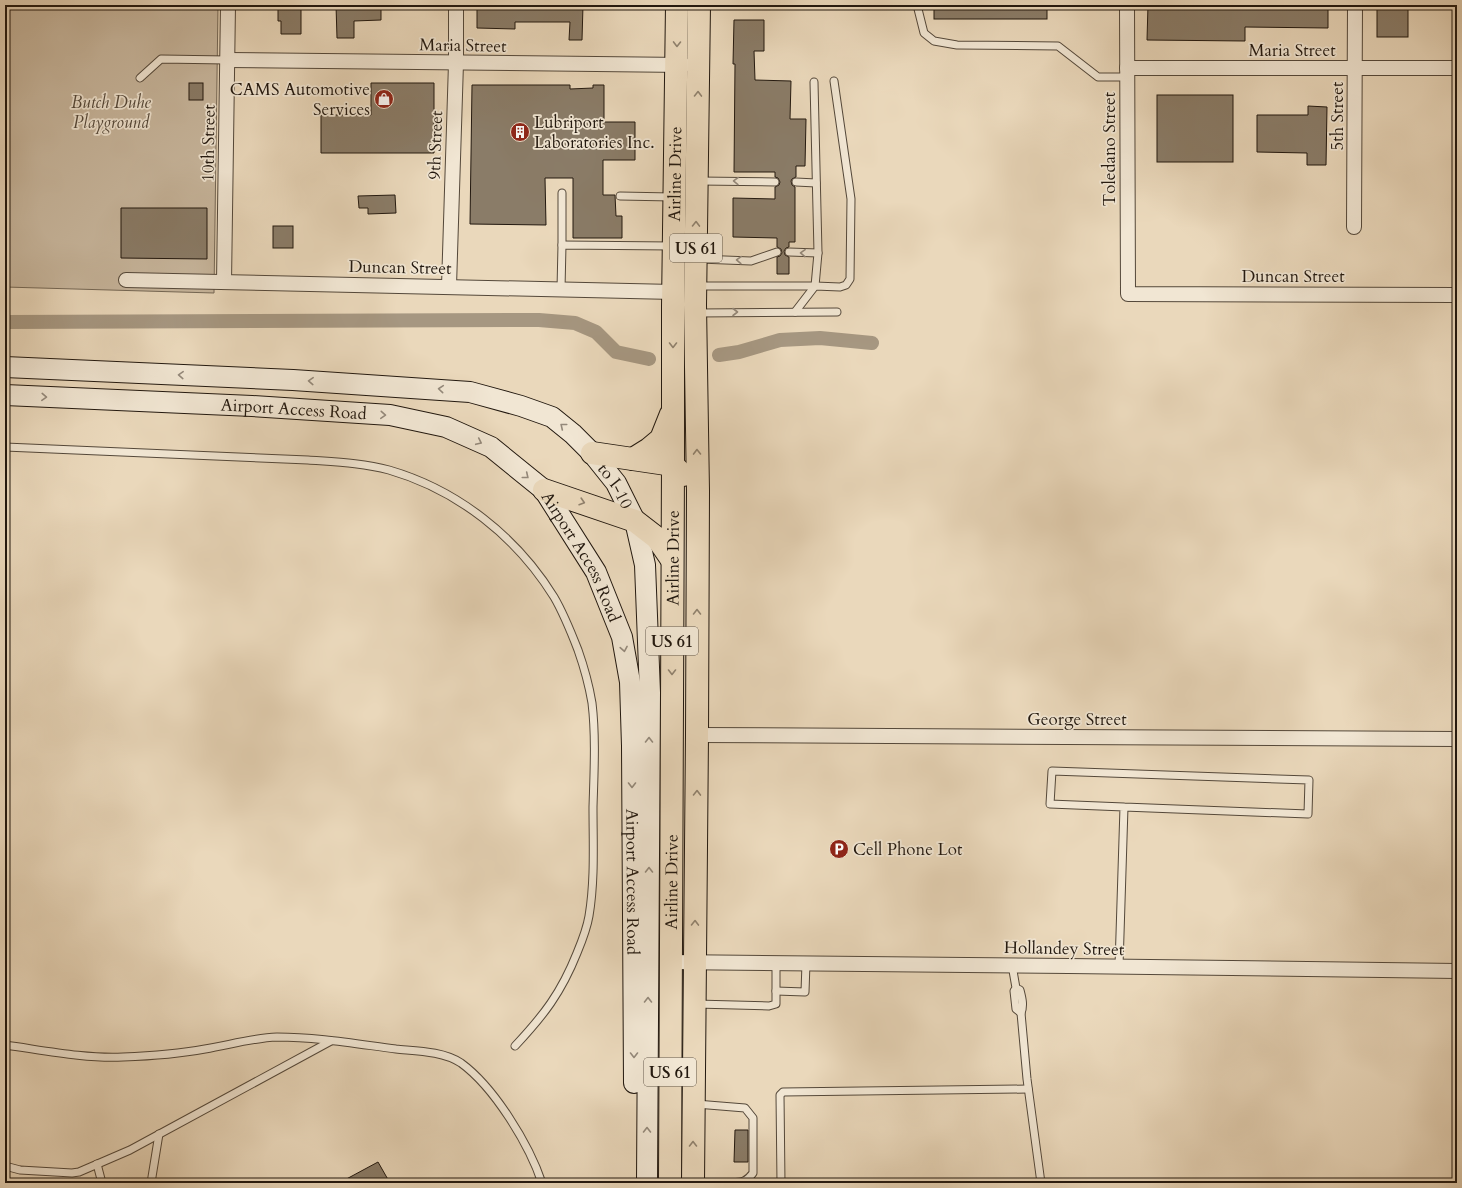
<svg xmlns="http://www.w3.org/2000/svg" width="1462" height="1188" viewBox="0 0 1462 1188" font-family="Cardo,serif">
  <rect width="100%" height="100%" fill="#ead8bb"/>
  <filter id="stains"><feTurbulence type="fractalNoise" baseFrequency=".005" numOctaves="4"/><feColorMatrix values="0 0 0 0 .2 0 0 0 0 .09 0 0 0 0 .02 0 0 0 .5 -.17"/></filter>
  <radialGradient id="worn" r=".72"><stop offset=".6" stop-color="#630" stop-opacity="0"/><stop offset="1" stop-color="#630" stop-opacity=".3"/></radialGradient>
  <polygon fill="#c8b79e" stroke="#756856" points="5,5 218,5 214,293 5,287"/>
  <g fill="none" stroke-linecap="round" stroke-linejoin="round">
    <g stroke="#a69781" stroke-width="14">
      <polyline points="5,322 539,320 575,323 596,332 616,352 649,359"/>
      <polyline points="719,355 739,352 780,340 820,338 872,343"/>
    </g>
  </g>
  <g fill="#8a7c68" stroke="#22180f">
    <polygon points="278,5 301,5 301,34 281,34 281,21 278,21"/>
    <polygon points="336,5 381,5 381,20 354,21 354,38 337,38"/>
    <polygon points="477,5 583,5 582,40 569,40 570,22 515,22 515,29 477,28"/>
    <rect x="934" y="5" width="113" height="14"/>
    <polygon points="1148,5 1328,5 1328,28 1245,27 1245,41 1147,40"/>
    <rect x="1377" y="5" width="31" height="32"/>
    <polygon points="734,20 764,20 764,51 754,51 755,80 791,81 790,119 806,119 805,166 796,166 796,177 792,179 791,181 792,185 795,187 795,242 789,242 789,247 786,248 784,251 785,255 789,257 789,274 777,274 777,257 780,256 782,253 781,249 777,247 777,238 733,237 733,198 775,199 775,187 779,185 780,182 778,178 775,177 775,172 734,172 735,64 733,64"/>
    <rect x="189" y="83" width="14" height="17"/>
    <polygon points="371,83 434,83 434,153 321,153 321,115 371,115"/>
    <polygon points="472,85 570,85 570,89 593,88 593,85 604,85 604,122 635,122 635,160 603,160 603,195 615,195 616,216 622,216 622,238 573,238 573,178 545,178 546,225 470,224"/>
    <rect x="1157" y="95" width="76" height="67"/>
    <polygon points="1308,106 1327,107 1326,165 1307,165 1307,153 1257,152 1257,115 1308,115"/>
    <polygon points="395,195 396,213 368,214 368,208 359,208 358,196"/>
    <polygon points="121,208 207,208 207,259 121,258"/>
    <rect x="273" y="226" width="20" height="22"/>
    <polygon points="735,1130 748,1130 748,1162 734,1162"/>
    <polygon points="378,1162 390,1183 339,1183"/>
  </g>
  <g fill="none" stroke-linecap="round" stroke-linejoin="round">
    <defs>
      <g id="lane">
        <polyline points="917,5 924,33 934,41 957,45 1058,46 1098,77 1127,77"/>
        <polyline points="140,78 161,59 227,60"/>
        <polyline points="699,181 775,182"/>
        <polyline points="796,182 816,183"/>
        <polyline points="620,196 672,197"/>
        <polyline points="562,245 562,193"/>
        <polyline points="789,252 818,253"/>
        <polyline points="699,259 751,261 777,252"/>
        <polyline points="698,286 815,286 818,253 814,82"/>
        <polyline points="561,289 562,245 672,246"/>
        <polyline points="795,312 815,286 840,287 846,285 850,279 851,199 834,81"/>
        <polyline points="698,313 837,312"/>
        <path d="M5 447 308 460C335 462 363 463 389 470 458 490 517 537 554 597 564 614 571 632 578 650 584 667 589 685 592 703 596 737 594 773 593 807 593 843 595 880 589 916 587 928 582 941 577 953 561 993 544 1015 515 1046"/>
        <path d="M1012 965 1016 988 1014 991 1016 1009 1021 1013C1024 1005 1022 998 1020 990L1016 988"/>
        <polyline points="1119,966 1124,807 1308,814 1309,780 1052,771 1050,804 1124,807"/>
        <polyline points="776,991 805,992 806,963"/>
        <polyline points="696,1004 769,1006 776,1004 776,963"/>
        <polyline points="1021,1013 1027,1079 1041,1183"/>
        <path d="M5 1045C42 1050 86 1059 123 1057 150 1056 178 1054 205 1049 229 1045 253 1038 277 1037 317 1037 357 1044 396 1049 416 1051 443 1051 461 1063 494 1087 529 1144 542 1183"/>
        <path d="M696 1104 745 1108 753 1118V1173C745 1184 739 1182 726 1183"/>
        <polyline points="97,1164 102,1183"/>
        <polyline points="5,1166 20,1170 72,1173 79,1172 130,1150 331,1041"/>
        <polyline points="151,1183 159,1134"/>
        <polyline points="781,1183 780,1095 783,1092 1028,1089"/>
      </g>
      <g id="street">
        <polyline points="1127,5 1128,294 1457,295"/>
        <polyline points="227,60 684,65"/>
        <polyline points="1127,68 1457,68"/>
        <polyline points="1354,227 1355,5"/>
        <polyline points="126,280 674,292"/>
        <polyline points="224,282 228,5"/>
        <polyline points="449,286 456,63 456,5"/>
        <polyline points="697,735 1457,739"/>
        <polyline points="670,962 1069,966 1457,971"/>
      </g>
      <g id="secondary">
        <path id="s1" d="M5 367 293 380 470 392 521 406 552 417 573 434 592 453 616 483 635 521 645 565 650 693 647 1183"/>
        <path id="s2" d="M5 395 252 406 390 415 446 427 491 447 544 490 596 572 622 637 630 682 632 746 634 1083"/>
      </g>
      <g id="highway">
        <polyline points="592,453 673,465 683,475"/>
        <polyline points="633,459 649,449 661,439 671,414"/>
        <polyline points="544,490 635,521 657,538 672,560"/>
        <path id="s3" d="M670 1183 673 465V306L677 5"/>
        <polyline points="693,1183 697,735 698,491 695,305 699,5"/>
      </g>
    </defs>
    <use href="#lane" stroke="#54483a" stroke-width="9"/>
    <use href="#street" stroke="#54483a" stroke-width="16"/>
    <use href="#secondary" stroke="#22180f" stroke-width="22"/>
    <use href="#highway" stroke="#22180f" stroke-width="24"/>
    <use href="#lane" stroke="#f1e6d3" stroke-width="7"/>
    <use href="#street" stroke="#f1e6d3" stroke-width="14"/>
    <use href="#secondary" stroke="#f1e6d3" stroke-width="20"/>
    <use href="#highway" stroke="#ead8bb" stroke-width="22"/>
  </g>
  <defs><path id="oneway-chevron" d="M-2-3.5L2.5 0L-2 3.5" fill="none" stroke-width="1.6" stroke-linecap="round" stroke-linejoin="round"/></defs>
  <g stroke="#90826e">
    <use href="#oneway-chevron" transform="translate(677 44) rotate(91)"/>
    <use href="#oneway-chevron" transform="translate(698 94) rotate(-89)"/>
    <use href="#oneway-chevron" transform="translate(696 224) rotate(-89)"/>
    <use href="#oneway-chevron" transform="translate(673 345) rotate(90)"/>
    <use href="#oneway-chevron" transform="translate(697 452) rotate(-91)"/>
    <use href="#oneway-chevron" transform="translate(582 502) rotate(17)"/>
    <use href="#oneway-chevron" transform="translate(697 612) rotate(-90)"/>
    <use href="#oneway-chevron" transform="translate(672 672) rotate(90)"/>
    <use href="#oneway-chevron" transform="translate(697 793) rotate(-89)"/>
    <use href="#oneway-chevron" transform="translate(695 923) rotate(-89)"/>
    <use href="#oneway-chevron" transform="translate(693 1144) rotate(-90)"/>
  </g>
  <g stroke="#94897b">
    <use href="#oneway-chevron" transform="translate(736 181) rotate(-179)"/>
    <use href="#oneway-chevron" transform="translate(803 253) rotate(-178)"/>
    <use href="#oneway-chevron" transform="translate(739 260) rotate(-178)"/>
    <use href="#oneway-chevron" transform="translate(735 312)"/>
    <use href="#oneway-chevron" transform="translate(181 375) rotate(-177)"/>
    <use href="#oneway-chevron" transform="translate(311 381) rotate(-177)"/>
    <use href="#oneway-chevron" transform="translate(441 389) rotate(-175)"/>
    <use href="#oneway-chevron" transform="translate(44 397) rotate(3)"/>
    <use href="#oneway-chevron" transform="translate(383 415) rotate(4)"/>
    <use href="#oneway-chevron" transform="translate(563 426) rotate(-141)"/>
    <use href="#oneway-chevron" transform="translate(479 442) rotate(25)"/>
    <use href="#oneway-chevron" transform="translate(526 476) rotate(39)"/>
    <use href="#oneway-chevron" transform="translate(624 649) rotate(80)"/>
    <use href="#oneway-chevron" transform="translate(649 740) rotate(-90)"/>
    <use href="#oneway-chevron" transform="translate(632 785) rotate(90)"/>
    <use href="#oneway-chevron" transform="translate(649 870) rotate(-90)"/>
    <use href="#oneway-chevron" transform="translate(648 1000) rotate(-90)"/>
    <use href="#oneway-chevron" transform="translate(634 1055) rotate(90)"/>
    <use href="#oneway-chevron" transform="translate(647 1130) rotate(-90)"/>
  </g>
  <defs>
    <symbol id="shop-disc" viewBox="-11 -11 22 22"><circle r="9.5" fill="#8f2418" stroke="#f1e6d3"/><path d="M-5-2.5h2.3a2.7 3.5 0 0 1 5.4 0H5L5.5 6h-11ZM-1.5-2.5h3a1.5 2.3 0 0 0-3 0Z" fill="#fff"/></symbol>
    <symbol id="building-disc" viewBox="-11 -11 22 22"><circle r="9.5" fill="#8f2418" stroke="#f1e6d3"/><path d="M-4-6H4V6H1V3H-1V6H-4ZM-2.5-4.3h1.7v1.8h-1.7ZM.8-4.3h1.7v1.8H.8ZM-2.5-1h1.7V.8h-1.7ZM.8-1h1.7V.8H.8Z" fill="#fff"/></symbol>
    <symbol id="parking-disc" viewBox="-11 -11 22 22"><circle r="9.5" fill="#8f2418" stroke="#f1e6d3"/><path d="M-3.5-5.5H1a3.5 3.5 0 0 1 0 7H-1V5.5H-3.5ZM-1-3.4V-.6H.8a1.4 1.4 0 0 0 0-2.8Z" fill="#fff"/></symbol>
  </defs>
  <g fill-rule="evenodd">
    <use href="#shop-disc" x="373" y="88" width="22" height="22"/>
    <use href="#building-disc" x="509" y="121" width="22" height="22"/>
    <use href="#parking-disc" x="828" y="838" width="22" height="22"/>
  </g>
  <g text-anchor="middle" stroke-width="3.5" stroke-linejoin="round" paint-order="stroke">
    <g fill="#f1e6d3" stroke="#60564a" stroke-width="1">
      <rect x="670" y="234" width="52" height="28" rx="3"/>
      <rect x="646" y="627" width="52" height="28" rx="3"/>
      <rect x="644" y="1058" width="52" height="28" rx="3"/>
    </g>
    <g font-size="16" font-weight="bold" fill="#22180f">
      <text x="696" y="254">US 61</text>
      <text x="672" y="647">US 61</text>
      <text x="670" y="1078">US 61</text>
    </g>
    <g font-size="17" fill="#22180f" stroke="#f1e6d3">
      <text transform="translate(463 45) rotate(1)" y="6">Maria Street</text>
      <text x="1292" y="56">Maria Street</text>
      <text transform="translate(1337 116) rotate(-90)" y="6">5th Street</text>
      <text transform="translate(208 143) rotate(-89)" y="6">10th Street</text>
      <text transform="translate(435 145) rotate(-88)" y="6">9th Street</text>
      <text transform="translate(1109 149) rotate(-90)" y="6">Toledano Street</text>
      <text dy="6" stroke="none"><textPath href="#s3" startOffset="1009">Airline Drive</textPath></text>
      <text transform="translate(400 267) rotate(1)" y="6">Duncan Street</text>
      <text x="1293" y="282">Duncan Street</text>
      <text dy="6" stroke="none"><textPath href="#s2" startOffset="289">Airport Access Road</textPath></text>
      <text dy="6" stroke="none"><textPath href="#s1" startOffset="646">to I-10</textPath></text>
      <text dy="6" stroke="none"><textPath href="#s2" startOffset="637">Airport Access Road</textPath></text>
      <text dy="6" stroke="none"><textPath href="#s3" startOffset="625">Airline Drive</textPath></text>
      <text x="1077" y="725">George Street</text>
      <text dy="6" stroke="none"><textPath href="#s2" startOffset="973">Airport Access Road</textPath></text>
      <text dy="6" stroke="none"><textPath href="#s3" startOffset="301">Airline Drive</textPath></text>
      <text transform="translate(1064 948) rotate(1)" y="6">Hollandey Street</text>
    </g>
    <g font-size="17" fill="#22180f" stroke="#f1e6d3" text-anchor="start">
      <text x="370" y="95" text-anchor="end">CAMS Automotive<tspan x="370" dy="20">Services</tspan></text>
      <text x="534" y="128">Lubriport<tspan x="534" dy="20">Laboratories Inc.</tspan></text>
      <text x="853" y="855">Cell Phone Lot</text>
    </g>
    <g font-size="17" font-style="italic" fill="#54483a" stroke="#f1e6d3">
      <text x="111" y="108">Butch Duhe<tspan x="111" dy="20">Playground</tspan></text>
    </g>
  </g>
  <rect width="1462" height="1188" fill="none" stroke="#ead8bb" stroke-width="20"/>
  <rect x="6" y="6" width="1450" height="1176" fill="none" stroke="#22180f" stroke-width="2"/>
  <rect x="10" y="10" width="1442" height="1168" fill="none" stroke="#22180f"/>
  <rect width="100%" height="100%" filter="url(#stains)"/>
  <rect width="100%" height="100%" fill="url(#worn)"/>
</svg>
